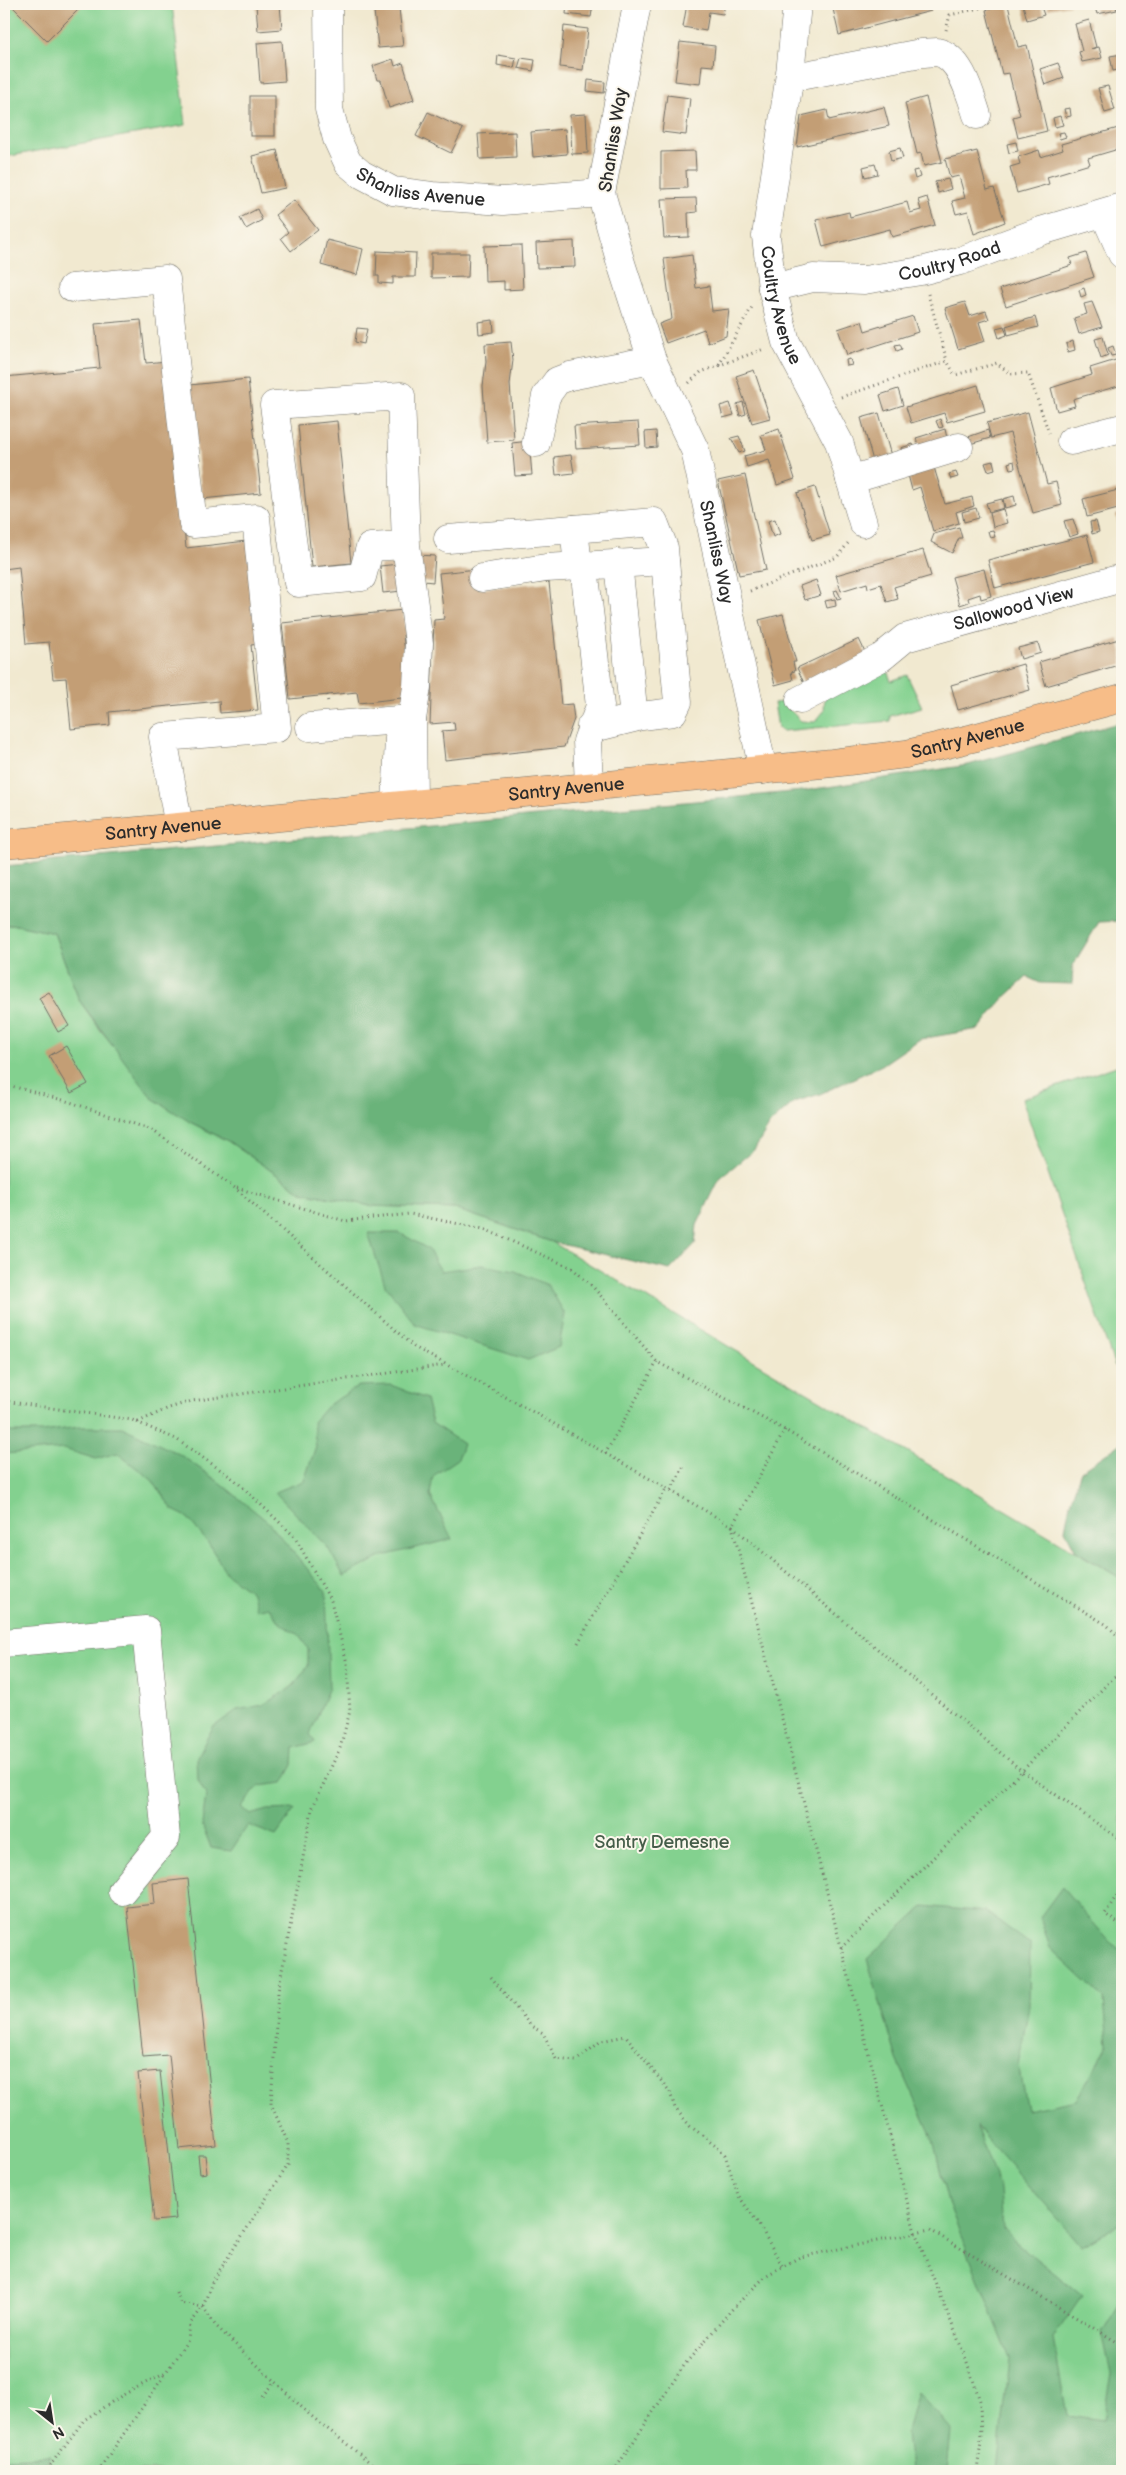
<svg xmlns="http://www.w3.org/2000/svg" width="1126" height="2475" viewBox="0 0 1126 2475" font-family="'Balsamiq Sans',sans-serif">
  <rect width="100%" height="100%" fill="#fbf7ec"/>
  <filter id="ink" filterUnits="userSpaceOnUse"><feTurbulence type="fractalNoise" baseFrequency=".02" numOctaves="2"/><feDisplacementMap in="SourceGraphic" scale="10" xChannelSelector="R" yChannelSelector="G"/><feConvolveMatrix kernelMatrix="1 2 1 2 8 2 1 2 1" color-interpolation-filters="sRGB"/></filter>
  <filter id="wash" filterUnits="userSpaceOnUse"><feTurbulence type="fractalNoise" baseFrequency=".0096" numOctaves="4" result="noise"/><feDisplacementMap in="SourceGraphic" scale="20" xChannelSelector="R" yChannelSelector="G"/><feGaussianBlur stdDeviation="1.12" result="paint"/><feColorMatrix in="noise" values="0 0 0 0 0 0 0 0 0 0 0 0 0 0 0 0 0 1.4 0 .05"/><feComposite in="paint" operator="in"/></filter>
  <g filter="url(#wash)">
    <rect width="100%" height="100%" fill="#f1e9d0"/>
    <g fill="#83d18f" stroke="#577e5d">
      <polygon points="4,4 172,4 186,125 4,157"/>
      <polygon points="886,667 891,681 907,675 922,707 890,716 890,721 783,731 778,728 774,703 782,702 801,721 815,722 824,711 825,694"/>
      <polygon points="12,924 54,933 79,1000 98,1027 122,1056 190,1122 228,1141 302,1192 371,1206 455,1209 552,1242 1122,1579 1122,2471 4,2471 4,926"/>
      <polygon points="1122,1064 1122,1387 1022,1099"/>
    </g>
    <g fill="#6ab37a" stroke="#4a6f52">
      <polygon points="1122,722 1122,921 1099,922 1073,965 1072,984 1040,983 1027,977 1004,998 979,1029 920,1039 882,1065 820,1094 794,1102 770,1124 755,1149 720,1178 697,1225 695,1244 670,1270 552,1242 455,1209 371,1206 302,1192 228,1141 190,1122 152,1098 79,1000 54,933 12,924 4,926 4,866 802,791 968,765"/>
      <polygon points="368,1233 400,1233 428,1249 441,1271 482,1265 515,1271 548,1285 565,1314 559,1347 528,1360 415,1324 385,1285"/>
      <polygon points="391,1385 426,1399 432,1423 463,1444 458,1459 433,1476 430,1495 452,1539 383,1556 344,1576 328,1548 275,1492 304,1481 316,1446 313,1422 328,1405 359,1386"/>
      <polygon points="79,1427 122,1427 179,1454 219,1482 268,1522 326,1591 329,1687 310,1734 315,1742 294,1748 293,1765 283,1783 259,1786 241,1807 250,1815 267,1810 295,1809 276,1836 248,1825 231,1851 211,1848 202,1824 206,1795 198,1780 197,1757 213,1727 237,1710 263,1705 293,1686 308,1666 308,1649 298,1634 281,1624 269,1607 256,1610 252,1593 227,1574 208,1543 187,1517 173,1510 152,1480 117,1453 96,1459 64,1449 4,1454 4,1432 42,1432"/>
      <polygon points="1122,1443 1122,1579 1076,1551 1065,1530 1070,1503 1081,1471"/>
      <path d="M1062 1887 1110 1942 1122 1951V2223L1081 2246 976 2126 1000 2190 1003 2230C1028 2254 1056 2273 1082 2296L1053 2338 1067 2415 1103 2420 1111 2373 1102 2332 1122 2300V2471H997L1010 2359 947 2200 933 2139 897 2059 867 1959 924 1906 986 1912 1030 1944 1029 2006 1018 2065 1027 2110 1076 2100 1108 2045 1104 1999 1050 1948 1040 1917Z"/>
      <polygon points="918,2393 951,2430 947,2471 911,2471 907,2431"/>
      <polygon points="51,2456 41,2471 4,2471 4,2458"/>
    </g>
    <g id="blocks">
      <g fill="#c39e74">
        <polygon points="10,4 84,4 47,41"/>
        <polygon points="256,4 280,4 282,29 258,31"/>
        <polygon points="567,4 593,4 591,17 566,14"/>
        <polygon points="687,4 725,4 723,14 709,12 706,31 683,27"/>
        <polygon points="852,4 929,4 931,11 839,35 833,9"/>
        <polygon points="1040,4 1044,15 1027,20 1023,5"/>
        <polygon points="1047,4 1070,4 1070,5 1048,9"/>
        <polygon points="1094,4 1115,4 1117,10 1097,14"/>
        <polygon points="1008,5 1018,47 1027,45 1047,131 1018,138 1013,117 1020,115 1014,94 1009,73 1002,74 986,10"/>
        <polygon points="399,8 403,46 378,48 374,11"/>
        <polygon points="1089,20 1096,47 1091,49 1099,47 1102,58 1082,62 1079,52 1082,51 1075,24"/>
        <polygon points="564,26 588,29 583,70 560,67"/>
        <polygon points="282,41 285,81 260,83 257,43"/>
        <polygon points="680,42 715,46 713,66 702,65 700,84 675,81"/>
        <polygon points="1122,54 1122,69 1113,71 1110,56"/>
        <polygon points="498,55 516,58 514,68 497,65"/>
        <polygon points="521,58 535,60 533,71 518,68"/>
        <polygon points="393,59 395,66 403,63 414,100 389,108 381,80 377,80 373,66"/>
        <polygon points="1058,63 1064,78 1045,85 1040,69"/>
        <polygon points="588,80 605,82 604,93 587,91"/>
        <polygon points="1108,86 1115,110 1105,113 1098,88"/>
        <polygon points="667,95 690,98 686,135 662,132"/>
        <rect x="250" y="96" width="25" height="40"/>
        <polygon points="926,97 942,162 924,166 921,153 917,154 905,103"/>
        <polygon points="884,107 889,126 797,147 801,116 827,110 829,120"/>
        <polygon points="1070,108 1071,116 1066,117 1064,109"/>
        <polygon points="428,112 463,129 451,153 416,136"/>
        <polygon points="586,114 588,153 572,154 570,115"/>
        <polygon points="1060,116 1063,125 1055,127 1053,118"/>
        <polygon points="1122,127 1122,148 1088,158 1090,164 1047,177 1049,184 1017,193 1010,167 1020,164 1018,157 1039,150 1041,157 1063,150 1061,144"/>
        <polygon points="565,129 567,154 533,157 531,132"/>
        <polygon points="515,132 516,157 480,159 478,134"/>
        <polygon points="1064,132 1066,137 1060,139 1058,133"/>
        <polygon points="1016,142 1018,151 1009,153 1007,144"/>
        <polygon points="900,148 903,158 891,161 889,151"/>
        <polygon points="277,150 285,188 261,193 252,156"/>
        <polygon points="695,151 696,170 686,170 687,188 661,189 661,152"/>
        <polygon points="977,151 987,190 994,188 1005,222 974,234 968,211 956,214 952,201 965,198 959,176 950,178 945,159"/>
        <polygon points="875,164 878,174 865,177 863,167"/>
        <polygon points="918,170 920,177 915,179 913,171"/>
        <polygon points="948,179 951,189 938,193 935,182"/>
        <polygon points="927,197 935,225 892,237 890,229 823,247 816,220 849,212 850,217 907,202 910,213 921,210 918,200"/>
        <polygon points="696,198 697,212 688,213 689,237 664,238 661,199"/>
        <polygon points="294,200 318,230 291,251 281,238 288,232 275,215"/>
        <polygon points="257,209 262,220 246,229 240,218"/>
        <polygon points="327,240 363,249 357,275 321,265"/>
        <polygon points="574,241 575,267 537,268 536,243"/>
        <polygon points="521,245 523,289 504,290 504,281 485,282 484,246"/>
        <polygon points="377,251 416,253 415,277 393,277 393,284 379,283 379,276 376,276"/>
        <polygon points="431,253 469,253 468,277 431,278"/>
        <polygon points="1086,253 1094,277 1006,306 1000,289 1072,265 1070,258"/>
        <polygon points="692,255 696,288 709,286 712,311 729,309 726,336 708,343 704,329 666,343 659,324 672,319 664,259"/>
        <polygon points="1084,288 1086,295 1081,297 1079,290"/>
        <polygon points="965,302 970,316 986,311 989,319 979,322 985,341 958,349 945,308"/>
        <polygon points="1092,302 1102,327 1079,334 1074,318 1087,314 1084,304"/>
        <polygon points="913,316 918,332 847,355 838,329 862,321 865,331"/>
        <polygon points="1035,317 1038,327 1008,335 1006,326"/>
        <polygon points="141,320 146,363 167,361 186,548 255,540 266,643 251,645 258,710 220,713 219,701 109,712 110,725 71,729 66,678 53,679 49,642 26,644 19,567 4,569 4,377 100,368 95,324"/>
        <polygon points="493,320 494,332 479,334 478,322"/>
        <polygon points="1004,326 1007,335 999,338 996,328"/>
        <polygon points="357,328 367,329 364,344 355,342"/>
        <polygon points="1103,337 1108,355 1101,358 1095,339"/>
        <polygon points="1073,341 1075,350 1068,352 1066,344"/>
        <polygon points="511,342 513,360 510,384 514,440 487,442 483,386 486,362 485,344"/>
        <polygon points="900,344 902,349 897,351 895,345"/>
        <polygon points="1113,346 1116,355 1111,356 1108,348"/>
        <polygon points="1122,358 1122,385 1073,399 1075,406 1057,411 1051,388 1092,375 1090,368"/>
        <polygon points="850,359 852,365 847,366 846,360"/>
        <polygon points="754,370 770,418 752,423 736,376"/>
        <polygon points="248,379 261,493 202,499 190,385"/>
        <polygon points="978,385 985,411 947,422 944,413 911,423 906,407"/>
        <polygon points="898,389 903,405 885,411 880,395"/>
        <polygon points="743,402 746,414 740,416 737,404"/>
        <polygon points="730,403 734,415 723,418 720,406"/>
        <polygon points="1028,412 1047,484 1056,482 1062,505 1033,513 1010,433 991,438 987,423"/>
        <polygon points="879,413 893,463 875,468 861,418"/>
        <polygon points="940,419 943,427 939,428 936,421"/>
        <polygon points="337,421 351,563 312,567 298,425"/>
        <polygon points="638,422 640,445 576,449 574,426"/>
        <polygon points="779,429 795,479 777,485 769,460 747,467 744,456 766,450 761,435"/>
        <polygon points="945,429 947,438 921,455 916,438"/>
        <polygon points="988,430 990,438 970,444 968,437"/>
        <polygon points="656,431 657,447 646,448 645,432"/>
        <polygon points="739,436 745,451 739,453 731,438"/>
        <polygon points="529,441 532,475 515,476 512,443"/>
        <polygon points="913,444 916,456 905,460 901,448"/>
        <polygon points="571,455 574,473 556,475 554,457"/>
        <polygon points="993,461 995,469 988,471 985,463"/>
        <polygon points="1014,461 1015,468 1010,469 1008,463"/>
        <polygon points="933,464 945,504 972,497 974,506 956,512 959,523 933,531 920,487 912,490 907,471"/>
        <polygon points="956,472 958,477 951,479 949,474"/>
        <polygon points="745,475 766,570 739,575 718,481"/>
        <polygon points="815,487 830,535 812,540 797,493"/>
        <polygon points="1122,489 1122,508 1087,517 1083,499"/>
        <polygon points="1014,496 1016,505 1005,508 1003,499"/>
        <polygon points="1002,499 1004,508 989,512 986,503"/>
        <polygon points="976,508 979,518 964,522 962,512"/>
        <polygon points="1003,509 1007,523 993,527 990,513"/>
        <polygon points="1122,514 1122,523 1118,524 1116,515"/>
        <polygon points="775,519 780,534 773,537 768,521"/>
        <polygon points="1073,519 1078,534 1069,537 1064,521"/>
        <polygon points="1096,521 1099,532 1092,534 1090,522"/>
        <polygon points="959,527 962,538 959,538 952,553 931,542 934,534"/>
        <polygon points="993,530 995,537 990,538 988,531"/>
        <polygon points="1087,535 1094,562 995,588 988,560"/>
        <polygon points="923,550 931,576 894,587 898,599 887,602 881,584 868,588 867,583 841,591 836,575"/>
        <polygon points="416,555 435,556 433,582 415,580"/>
        <polygon points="399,564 402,591 383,593 380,566"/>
        <polygon points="477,569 479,589 549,582 561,705 572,704 574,719 564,747 445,760 442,731 455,730 454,722 430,724 434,620 444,619 439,573"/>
        <polygon points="984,569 991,596 981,599 980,594 968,598 969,602 960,605 952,577"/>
        <polygon points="816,580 821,595 805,600 800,586"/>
        <polygon points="837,590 841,598 837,599 834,591"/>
        <polygon points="835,599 836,606 827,608 825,601"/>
        <polygon points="403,610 406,635 403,635 410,697 359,703 357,692 290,699 282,623"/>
        <polygon points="783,614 796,662 793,662 795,671 791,672 793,680 775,685 759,620"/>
        <polygon points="859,639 867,656 805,685 797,668"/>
        <polygon points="1119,639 1122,652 1122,664 1046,686 1039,662"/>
        <polygon points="1038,643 1041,653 1021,659 1018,648"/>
        <polygon points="1023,664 1030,690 958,710 951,685"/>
        <polygon points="49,992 69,1026 58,1032 39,998"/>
        <polygon points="66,1046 88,1084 71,1093 49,1056"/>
        <polygon points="188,1879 216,2145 179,2149 169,2055 143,2057 127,1907 155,1904 153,1883"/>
        <polygon points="160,2071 176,2219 154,2221 138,2073"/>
        <polygon points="198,2155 205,2155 207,2173 200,2174"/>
      </g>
    </g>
  </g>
  <g filter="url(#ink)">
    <use href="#blocks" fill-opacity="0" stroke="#706e65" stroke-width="1"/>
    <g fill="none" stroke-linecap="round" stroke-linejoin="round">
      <defs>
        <g id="minor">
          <path id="s1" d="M328 4 329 109 337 139 348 163 361 174 393 191 432 196 503 201 601 193"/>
          <path id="s2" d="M637 4 601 193 620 260 652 360 695 450 763 770"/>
          <path id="s3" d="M797 4 790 74 766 236 772 288 786 342 839 442 863 523"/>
          <path d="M790 74 805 75 921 53C926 53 932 52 937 52 961 56 971 97 977 115"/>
          <polyline points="1104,213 1122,254"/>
          <polyline points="72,288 166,279 193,524 256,518 277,728 163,737 179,827"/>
          <path id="s4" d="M772 288 813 278 864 280 921 271 960 261 1041 231 1122 207"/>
          <polyline points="1071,441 1122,428"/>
          <polyline points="536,443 546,396 557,381 570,376 652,360"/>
          <polyline points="850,480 959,447"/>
          <polyline points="448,539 574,529 577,556 584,567 600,706 587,741 589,786"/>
          <polyline points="482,578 546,568 665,561 664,548 654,522 574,529"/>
          <path id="s5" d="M800 700 882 657 905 638 1122 578"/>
          <polyline points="634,717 673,712 678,702 665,561"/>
          <polyline points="591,726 602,726 634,718 618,563"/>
          <polyline points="310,727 412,719 417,687 419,643 406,545 401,396 274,405 298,583 362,577 370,547 406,545"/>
          <polyline points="396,805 399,738 412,719 413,803"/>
          <polyline points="4,1643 146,1630 166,1837 122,1891"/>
        </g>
        <g id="major">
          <path id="s6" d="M4 844 832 763 906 754 973 738 1122 698"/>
        </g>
      </defs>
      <use href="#minor" stroke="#706e65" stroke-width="29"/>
      <use href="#major" stroke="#706e65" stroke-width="29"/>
      <g stroke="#706e65" stroke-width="3" stroke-dasharray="1 4" stroke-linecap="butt">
        <polyline points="946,30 950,15 979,8 982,4"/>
        <polyline points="928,294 947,361"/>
        <polyline points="719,365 752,307"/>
        <polyline points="689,383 701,372 764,349"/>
        <polyline points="841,397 947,361 955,375 997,363 1010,374 1028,373 1049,433"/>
        <polyline points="750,591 837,557 849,542"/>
        <polyline points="327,695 328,703"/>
        <polyline points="4,1084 70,1102 152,1130 235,1188 414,1347 535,1413 732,1526 915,2232 966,2359 980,2401 981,2441 977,2471"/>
        <polyline points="237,1188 345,1221 410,1214 484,1229 572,1268 594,1288 657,1362 785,1430 1107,1625 1122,1640"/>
        <polyline points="4,1401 132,1420 176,1439 235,1480 294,1536 331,1601 347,1663 350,1711 340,1748 312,1809 278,1992 271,2104 288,2143 288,2165 212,2282 203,2307 190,2324 188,2340 166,2372 121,2396 84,2420 46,2471"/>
        <polyline points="138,1422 169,1408 192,1401 445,1365"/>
        <polyline points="785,1430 732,1526 1022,1771 1122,1841"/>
        <polyline points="605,1454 657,1362"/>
        <polyline points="671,1490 685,1464"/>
        <polyline points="578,1643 667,1487"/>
        <polyline points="1122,1887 1105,1914 1122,1926"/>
        <polyline points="841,1948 1022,1771 1122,1669"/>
        <polyline points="491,1977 531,2026 543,2033 556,2059 576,2061 601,2041 626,2036 670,2092 675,2108 690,2126 717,2146 725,2155 738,2195 758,2223 783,2267"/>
        <polyline points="176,2292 180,2303 203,2307 215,2325 310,2415 381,2471"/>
        <polyline points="262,2396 275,2381"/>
        <polyline points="98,2471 166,2373"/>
        <polyline points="614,2471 685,2364 734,2307 767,2275 800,2257 930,2230 1122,2345"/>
      </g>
      <use href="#minor" stroke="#fff" stroke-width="28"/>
      <use href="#major" stroke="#f7bd88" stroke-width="28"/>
    </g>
  </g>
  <g text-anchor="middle" stroke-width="4" stroke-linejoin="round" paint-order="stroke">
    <g font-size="18" fill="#2b2b2b" stroke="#fbf7ec">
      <text transform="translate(613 140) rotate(-81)" y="6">Shanliss Way</text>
      <text dy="6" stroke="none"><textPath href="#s1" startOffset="242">Shanliss Avenue</textPath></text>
      <text dy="6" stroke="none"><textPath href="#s4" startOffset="181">Coultry Road</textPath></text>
      <text dy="6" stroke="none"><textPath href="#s3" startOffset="305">Coultry Avenue</textPath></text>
      <text dy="6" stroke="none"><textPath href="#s2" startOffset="571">Shanliss Way</textPath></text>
      <text dy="6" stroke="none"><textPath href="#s5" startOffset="235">Sallowood View</textPath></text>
      <text dy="6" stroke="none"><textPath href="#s6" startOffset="970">Santry Avenue</textPath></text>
      <text dy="6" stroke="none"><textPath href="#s6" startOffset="565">Santry Avenue</textPath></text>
      <text dy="6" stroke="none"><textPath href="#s6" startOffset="160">Santry Avenue</textPath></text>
    </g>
    <g font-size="18" fill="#455d49" stroke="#fbf7ec">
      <text x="662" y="1848">Santry Demesne</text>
    </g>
  </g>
  <rect width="1126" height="2475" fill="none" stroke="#fbf7ec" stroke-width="20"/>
  <g transform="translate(52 2422) rotate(150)" stroke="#fbf7ec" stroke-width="4" paint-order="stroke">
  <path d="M0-4L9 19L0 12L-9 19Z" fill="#2b2b2b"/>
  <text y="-8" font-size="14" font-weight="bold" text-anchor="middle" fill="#2b2b2b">N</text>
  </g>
</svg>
